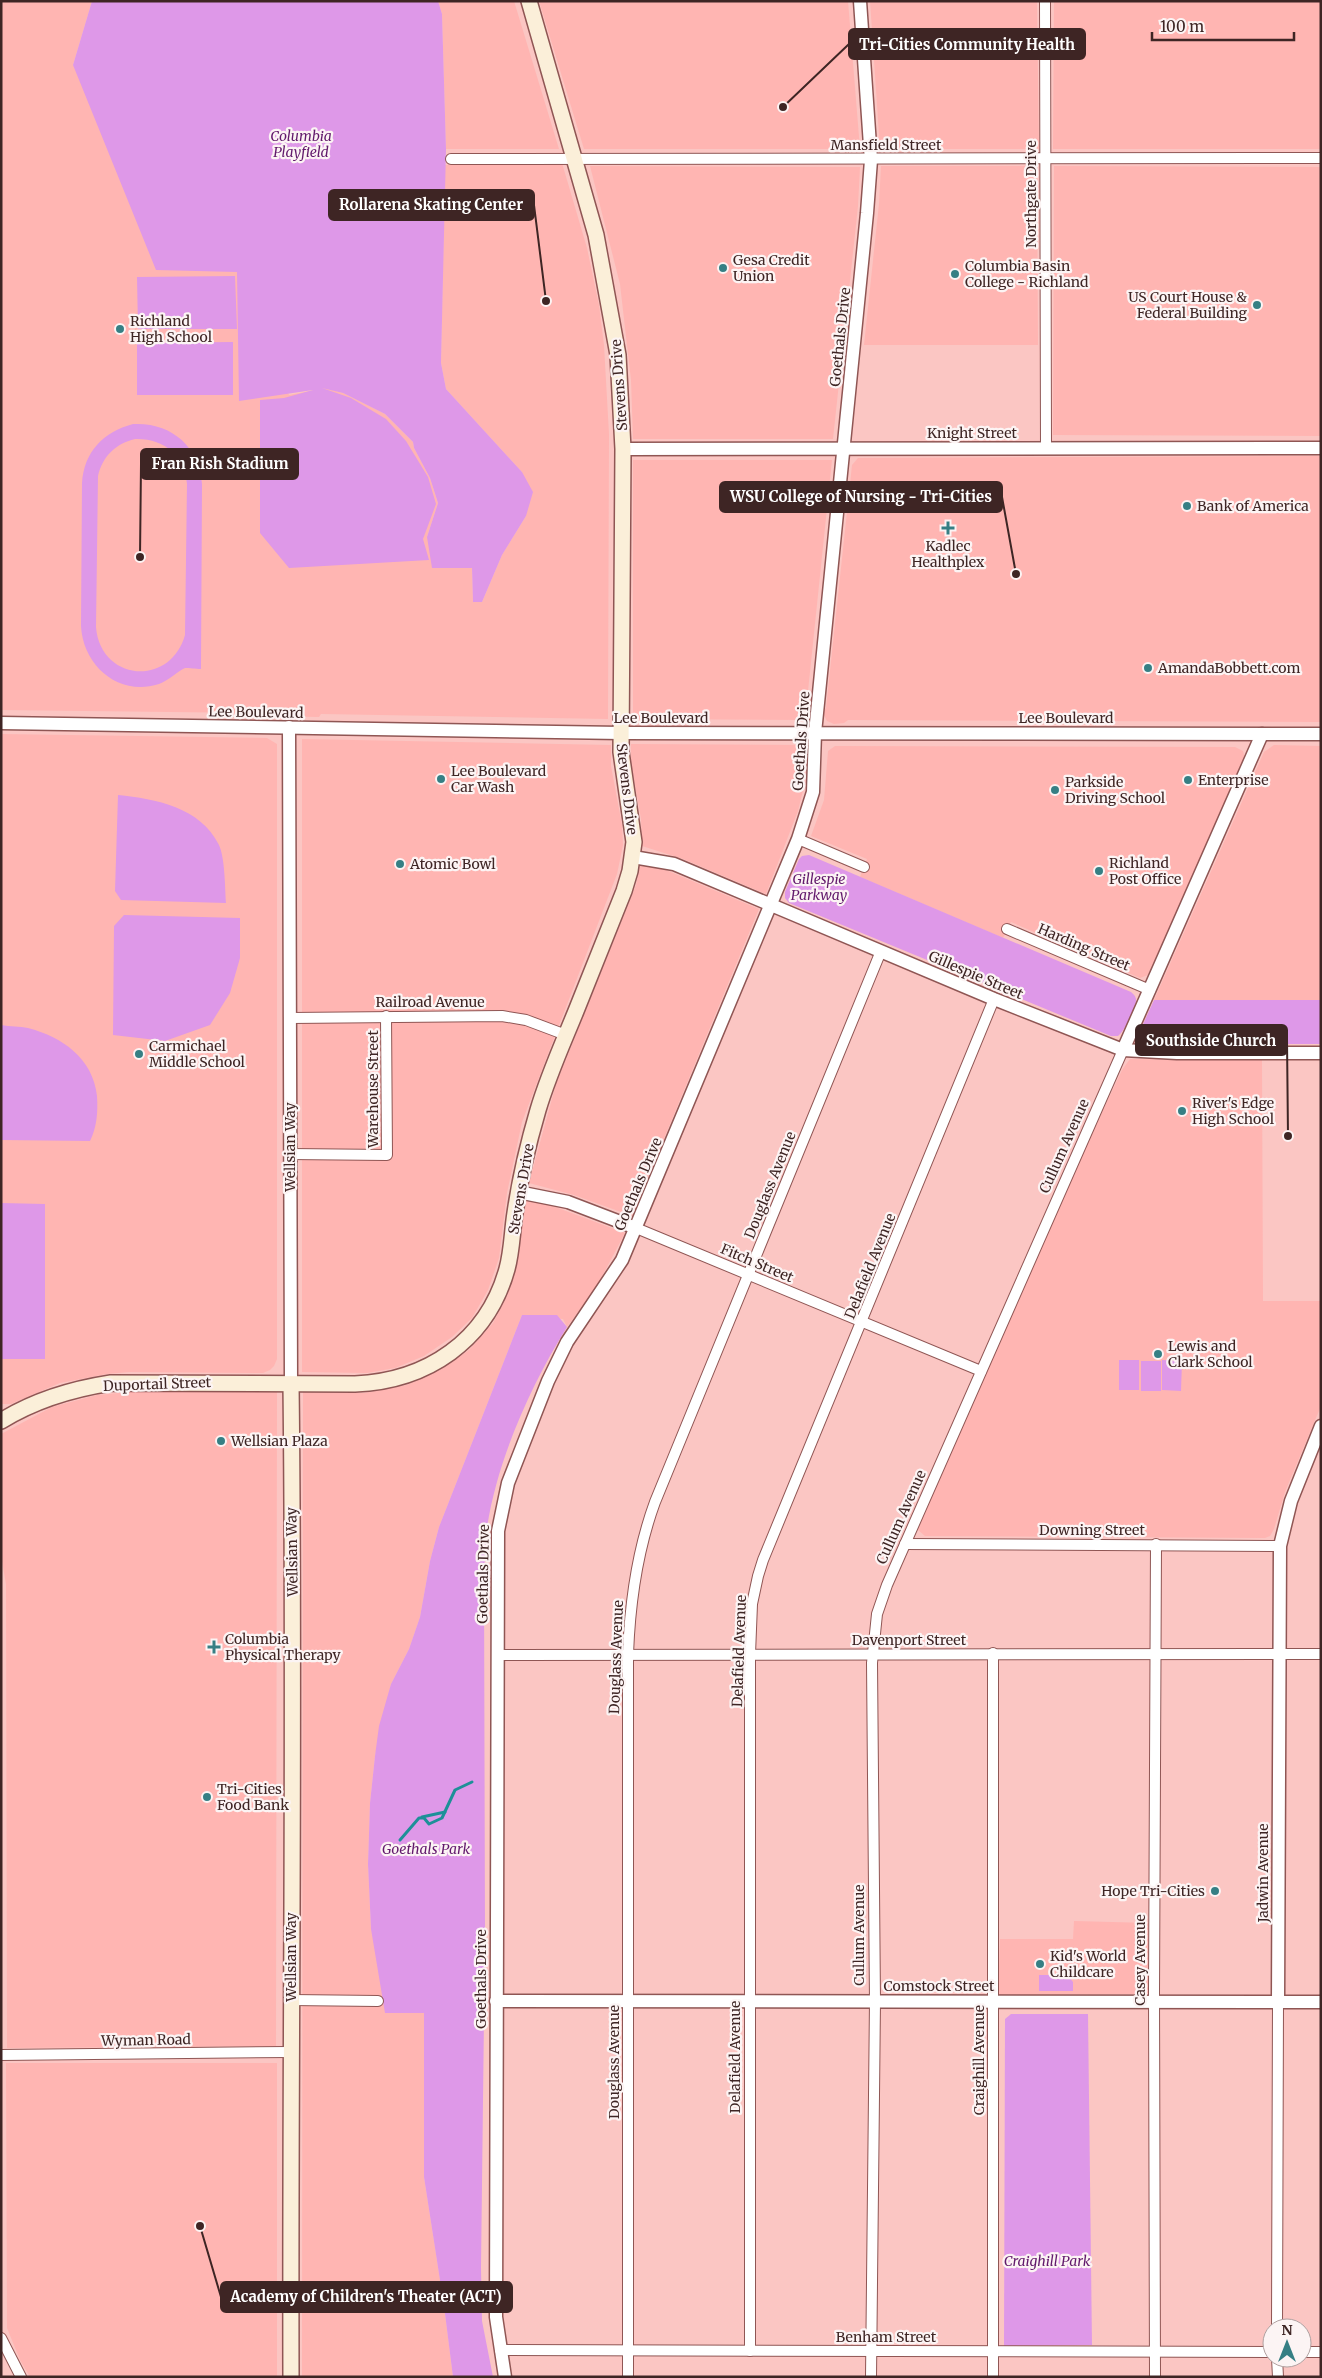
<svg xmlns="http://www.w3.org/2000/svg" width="1322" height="2378" viewBox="0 0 1322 2378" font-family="Merriweather,serif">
  <rect width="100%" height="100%" fill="#fbc6c3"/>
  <g fill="#ffb5b2">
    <polygon points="1,1 92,1 73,65 237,271 289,395 325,388 343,393 385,414 413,442 414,448 430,478 438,503 427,537 472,568 473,602 482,602 502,555 526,516 522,472 446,389 441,363 445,165 562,163 587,248 599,305 604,345 609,434 608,719 321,714 319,717 267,716 264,713 1,710"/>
    <polygon points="438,1 514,1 559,149 446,149 442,14"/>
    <polygon points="539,1 848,1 860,149 584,149"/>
    <polygon points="870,1 1037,1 1039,149 880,149"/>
    <polygon points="1054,1 1321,1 1321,149 1053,149"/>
    <polygon points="590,166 860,167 858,206 833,439 633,439 631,380 620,284"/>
    <polygon points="881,166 1037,166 1038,345 864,345 879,204"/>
    <polygon points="1054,166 1321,167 1321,436 1053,435"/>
    <polygon points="1321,456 1321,722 848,720 844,723 834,724 827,721 824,715 823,711 826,708 852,465 858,458"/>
    <polygon points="633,460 832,460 805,720 633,719"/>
    <polygon points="1,734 267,738 277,744 277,1359 274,1366 270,1370 263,1373 129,1372 107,1374 60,1383 11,1404 1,1404"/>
    <polygon points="302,739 611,745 611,766 622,825 623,845 617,874 522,1122 507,1193 499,1258 488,1290 472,1318 452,1337 424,1356 395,1368 367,1373 302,1372"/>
    <polygon points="631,744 805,745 805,782 798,811 766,894 683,859 642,846 641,819 631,763"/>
    <polygon points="1274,745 1321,746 1321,1000 1154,1000 1264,752"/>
    <polygon points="835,746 1235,747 1243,751 1245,759 1148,975 1140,978 1011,922 1003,938 860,877 867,859 811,836 824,800 828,751"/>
    <polygon points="640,864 666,870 759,909 632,1216 574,1195 529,1183 556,1084 636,885"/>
    <polygon points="1130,1059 1262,1060 1263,1301 1321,1301 1321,1406 1285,1492 1274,1529 1270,1536 1265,1538 925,1536 918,1530 918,1525 1083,1153 1122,1070"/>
    <polygon points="526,1200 542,1202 625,1233 597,1286 567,1327 563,1319 522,1315 439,1527 430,1561 420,1617 409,1649 391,1684 375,1756 370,1803 368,1864 371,1929 424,2013 424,2177 444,2306 453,2377 302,2377 303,1392 364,1393 407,1385 440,1370 469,1350 493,1323 507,1296 517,1264"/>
    <polygon points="130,1392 277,1392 276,2046 7,2048 6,1584 1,1556 1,1434 52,1407 97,1395"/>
    <polygon points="1074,1921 1149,1923 1149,1994 998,1995 1000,1939 1073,1939"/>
    <polygon points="6,2063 277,2063 277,2377 30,2377 20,2360 7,2328"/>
  </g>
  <g fill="#de98e8" fill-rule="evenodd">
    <polygon points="92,1 438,1 442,14 446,149 441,363 446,389 522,472 533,492 526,516 502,555 482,602 473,602 472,568 432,568 427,537 438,503 430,478 414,448 413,442 385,414 343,393 322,388 351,398 386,419 406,441 428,477 436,504 423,539 429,560 289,568 260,533 260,400 284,398 313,390 239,401 237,272 156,270 73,65"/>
    <polygon points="235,276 237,329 138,329 137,277"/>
    <polygon points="233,342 233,395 137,395 137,343"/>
    <path d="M133 424C171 422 199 446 202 484L201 669C196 669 189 668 185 668 179 670 168 681 159 684 119 697 83 666 81 626L82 483C84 452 103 432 133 424ZM135 439C164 438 185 456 187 484L185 635C170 688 100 681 96 627L98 476C103 456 115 444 135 439Z"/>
    <path d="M118 795C156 799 200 807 219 845 225 858 225 888 226 903L121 900 115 891Z"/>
    <path d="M809 855 1131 992C1134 995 1135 995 1136 999 1137 1006 1124 1032 1118 1036H1111L789 903 785 898V892L799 859 802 856Z"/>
    <polygon points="124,915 240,918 240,958 230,993 210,1025 165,1041 113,1035 114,926"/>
    <polygon points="1154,1000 1321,1000 1321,1044 1145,1044 1140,1040 1140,1031"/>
    <path d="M1 1025C10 1027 20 1026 28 1028 62 1037 93 1058 97 1096 98 1112 97 1127 90 1141L1 1140Z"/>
    <polygon points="1,1203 45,1204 45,1359 1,1359"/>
    <path d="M522 1315H557L567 1327C531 1385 497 1460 487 1528 485 1544 485 1561 484 1578L485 1933 481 2268 482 2321 493 2377H453L444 2306 424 2177V2013H385L371 1929 368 1864 370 1803 375 1756 379 1726 391 1684 409 1649 420 1617 430 1561 439 1527Z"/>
    <rect x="1119" y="1360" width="20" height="30"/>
    <polygon points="1162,1360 1182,1361 1181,1391 1162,1390"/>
    <rect x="1141" y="1361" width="20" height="30"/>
    <polygon points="1039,1975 1067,1975 1073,1982 1073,1991 1039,1991"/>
    <polygon points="1011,2014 1088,2014 1092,2345 1004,2346 1005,2019"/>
  </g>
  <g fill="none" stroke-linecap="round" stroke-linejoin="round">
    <g stroke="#1d9098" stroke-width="3">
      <polyline points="422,1817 445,1812"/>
      <polyline points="400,1840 419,1818 424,1818 429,1824 442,1818 455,1790 472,1782"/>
    </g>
    <defs>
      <g id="minor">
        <polyline points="1045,1 1046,447"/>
        <polyline points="451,159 1321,158"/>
        <polyline points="798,839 864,867"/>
        <polyline points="1007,929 1150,990"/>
        <polyline points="291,1018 502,1016 526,1020 566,1035"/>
        <polyline points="290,1154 387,1155 386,1016"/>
        <polyline points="636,1228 981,1371"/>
        <polyline points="905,1544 1280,1546"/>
        <polyline points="497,1655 1321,1654"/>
        <polyline points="291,2000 378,2001"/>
        <polyline points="1,2055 290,2052"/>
        <polyline points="1277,2328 1278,2002"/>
        <polyline points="1,2338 21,2377"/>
        <polyline points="500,2350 1272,2352"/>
        <polyline points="750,2351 750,1654 752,1604 758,1576 763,1560 994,999"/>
        <polyline points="1302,2352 1321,2352"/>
        <polyline points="1277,2358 1278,2377"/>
        <path d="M628 2377V1654C630 1601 637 1551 655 1502L881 951"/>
        <polyline points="871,2377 875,2001 872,1663 877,1614 887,1585 1123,1050"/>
        <polyline points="993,2377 993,1653"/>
        <polyline points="1155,2377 1154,1992 1156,1544"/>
      </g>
      <g id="tertiary">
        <polyline points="623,449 1321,448"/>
        <polyline points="1,723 621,733 1321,734"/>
        <polyline points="289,727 291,1384"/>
        <polyline points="633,857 674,864 994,999 1123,1050 1177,1053 1321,1053"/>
        <polyline points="1123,1050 1262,734"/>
        <polyline points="518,1192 568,1202 636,1228"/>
        <polyline points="496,2001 1321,2002"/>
        <polyline points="1278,2002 1280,1546 1291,1501 1321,1426"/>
        <polyline points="505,2377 496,2317 498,1531 508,1483 548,1381 567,1342 622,1260 798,839 813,792 815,733 867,213 871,160 860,1"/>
      </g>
      <g id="secondary">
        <path d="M291 1384C295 1715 290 2046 291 2377"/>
        <path d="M1 1421C35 1400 72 1389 111 1383L355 1384C427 1381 487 1341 507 1269 512 1251 512 1232 515 1213 520 1178 528 1144 538 1110 548 1076 563 1043 576 1011 592 971 608 931 624 891L630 871 634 842 621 752 623 449 618 355 596 235 529 1"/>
      </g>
    </defs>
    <use href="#minor" stroke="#8f5654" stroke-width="12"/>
    <use href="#tertiary" stroke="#8f5654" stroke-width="15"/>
    <use href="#secondary" stroke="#8f5654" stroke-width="18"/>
    <use href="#minor" stroke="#fff" stroke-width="10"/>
    <use href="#tertiary" stroke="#fff" stroke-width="12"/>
    <use href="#secondary" stroke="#fbefd9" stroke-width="15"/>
  </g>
  <g fill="#367f84" stroke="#fcf4f4" stroke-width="2">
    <circle cx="723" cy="268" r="5"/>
    <circle cx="955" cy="274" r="5"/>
    <circle cx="1257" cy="305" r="5"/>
    <circle cx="120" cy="329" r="5"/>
    <circle cx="1187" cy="506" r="5"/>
    <path d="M945.5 520.5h5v5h5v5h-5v5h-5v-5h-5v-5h5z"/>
    <circle cx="1148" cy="668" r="5"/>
    <circle cx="441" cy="779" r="5"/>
    <circle cx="1188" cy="780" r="5"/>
    <circle cx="1055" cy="790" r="5"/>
    <circle cx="400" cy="864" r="5"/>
    <circle cx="1099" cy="871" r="5"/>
    <circle cx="139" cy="1054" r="5"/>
    <circle cx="1182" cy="1111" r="5"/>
    <circle cx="1158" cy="1354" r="5"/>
    <circle cx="221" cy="1441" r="5"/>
    <path d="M211.5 1639.5h5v5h5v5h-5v5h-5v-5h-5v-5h5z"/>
    <circle cx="207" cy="1797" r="5"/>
    <circle cx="1215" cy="1891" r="5"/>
    <circle cx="1040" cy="1964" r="5"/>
  </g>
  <g text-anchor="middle" stroke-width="4.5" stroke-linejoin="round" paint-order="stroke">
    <g font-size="14" font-style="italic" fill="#62196c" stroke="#fcf4f4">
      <text x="301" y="141">Columbia<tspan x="301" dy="16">Playfield</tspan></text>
      <text x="819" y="884">Gillespie<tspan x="819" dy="16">Parkway</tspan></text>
      <text x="426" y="1854">Goethals Park</text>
      <text x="1047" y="2266">Craighill Park</text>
    </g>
    <g font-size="14" fill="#3e2524" stroke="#fcf4f4">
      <text x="886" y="150">Mansfield Street</text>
      <text transform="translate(1031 194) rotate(-90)" y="5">Northgate Drive</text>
      <text transform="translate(840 337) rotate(-84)" y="5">Goethals Drive</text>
      <text transform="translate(619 385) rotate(-94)" y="5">Stevens Drive</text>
      <text x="972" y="438">Knight Street</text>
      <text transform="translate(256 712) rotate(1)" y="5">Lee Boulevard</text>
      <text x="661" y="723">Lee Boulevard</text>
      <text x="1066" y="723">Lee Boulevard</text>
      <text transform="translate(801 741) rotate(-86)" y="5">Goethals Drive</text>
      <text transform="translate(627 789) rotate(83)" y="5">Stevens Drive</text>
      <text transform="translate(1084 947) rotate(23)" y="5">Harding Street</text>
      <text transform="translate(976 975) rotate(23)" y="5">Gillespie Street</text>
      <text x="430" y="1007">Railroad Avenue</text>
      <text transform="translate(373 1089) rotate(-90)" y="5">Warehouse Street</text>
      <text transform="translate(1064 1146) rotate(-66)" y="5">Cullum Avenue</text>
      <text transform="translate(290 1147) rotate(-90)" y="5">Wellsian Way</text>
      <text transform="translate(638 1184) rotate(-67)" y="5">Goethals Drive</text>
      <text transform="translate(770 1185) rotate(-68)" y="5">Douglass Avenue</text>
      <text transform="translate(521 1189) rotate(-80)" y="5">Stevens Drive</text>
      <text transform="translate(757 1263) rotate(23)" y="5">Fitch Street</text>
      <text transform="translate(870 1266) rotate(-68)" y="5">Delafield Avenue</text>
      <text transform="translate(157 1384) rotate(-2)" y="5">Duportail Street</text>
      <text transform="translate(901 1517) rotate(-66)" y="5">Cullum Avenue</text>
      <text x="1092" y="1535">Downing Street</text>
      <text transform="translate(292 1552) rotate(-91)" y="5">Wellsian Way</text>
      <text transform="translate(483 1574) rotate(-89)" y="5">Goethals Drive</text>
      <text x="909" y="1645">Davenport Street</text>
      <text transform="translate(739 1651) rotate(-88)" y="5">Delafield Avenue</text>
      <text transform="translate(616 1657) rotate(-88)" y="5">Douglass Avenue</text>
      <text transform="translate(1263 1873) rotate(-90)" y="5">Jadwin Avenue</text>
      <text transform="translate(859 1935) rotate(-90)" y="5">Cullum Avenue</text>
      <text transform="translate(291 1957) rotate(-90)" y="5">Wellsian Way</text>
      <text transform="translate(1140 1960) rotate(-90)" y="5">Casey Avenue</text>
      <text transform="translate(481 1979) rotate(-90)" y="5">Goethals Drive</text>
      <text x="939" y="1991">Comstock Street</text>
      <text transform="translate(146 2040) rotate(-1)" y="5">Wyman Road</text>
      <text transform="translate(735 2057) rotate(-90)" y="5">Delafield Avenue</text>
      <text transform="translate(979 2060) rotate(-90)" y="5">Craighill Avenue</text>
      <text transform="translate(614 2062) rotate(-90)" y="5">Douglass Avenue</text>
      <text x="886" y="2342">Benham Street</text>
    </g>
    <g font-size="14" fill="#3e2524" stroke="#fcf4f4" text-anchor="start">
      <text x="733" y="265">Gesa Credit<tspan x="733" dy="16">Union</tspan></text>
      <text x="965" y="271">Columbia Basin<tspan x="965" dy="16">College - Richland</tspan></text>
      <text x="1247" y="302" text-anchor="end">US Court House &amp;<tspan x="1247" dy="16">Federal Building</tspan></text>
      <text x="130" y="326">Richland<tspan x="130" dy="16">High School</tspan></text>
      <text x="1197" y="511">Bank of America</text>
      <text x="948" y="551" text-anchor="middle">Kadlec<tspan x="948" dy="16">Healthplex</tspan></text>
      <text x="1158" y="673">AmandaBobbett.com</text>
      <text x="451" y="776">Lee Boulevard<tspan x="451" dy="16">Car Wash</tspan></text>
      <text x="1198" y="785">Enterprise</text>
      <text x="1065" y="787">Parkside<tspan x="1065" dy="16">Driving School</tspan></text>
      <text x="1109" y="868">Richland<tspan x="1109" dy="16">Post Office</tspan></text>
      <text x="410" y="869">Atomic Bowl</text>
      <text x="149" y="1051">Carmichael<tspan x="149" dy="16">Middle School</tspan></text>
      <text x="1192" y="1108">River's Edge<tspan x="1192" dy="16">High School</tspan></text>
      <text x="1168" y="1351">Lewis and<tspan x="1168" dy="16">Clark School</tspan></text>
      <text x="231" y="1446">Wellsian Plaza</text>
      <text x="225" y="1644">Columbia<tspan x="225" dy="16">Physical Therapy</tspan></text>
      <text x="217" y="1794">Tri-Cities<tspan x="217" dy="16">Food Bank</tspan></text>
      <text x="1205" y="1896" text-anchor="end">Hope Tri-Cities</text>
      <text x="1050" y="1961">Kid's World<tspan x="1050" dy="16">Childcare</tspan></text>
    </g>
  </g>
  <path fill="none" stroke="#3e2524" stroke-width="2" d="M783 107L849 44M546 301L534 205M140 557L141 464M1016 574L1002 497M1288 1136L1287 1040M200 2226L221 2297"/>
  <g fill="#3e2524" stroke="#fcf4f4" stroke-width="2">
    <circle cx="783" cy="107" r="5"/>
    <circle cx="546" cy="301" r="5"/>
    <circle cx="140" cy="557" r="5"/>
    <circle cx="1016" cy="574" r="5"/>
    <circle cx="1288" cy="1136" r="5"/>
    <circle cx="200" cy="2226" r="5"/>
  </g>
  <g fill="#3e2524" stroke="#3e2524" stroke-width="2">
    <rect x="849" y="29" width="236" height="30" rx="5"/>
    <rect x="329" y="190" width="205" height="30" rx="5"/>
    <rect x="141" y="449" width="157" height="30" rx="5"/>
    <rect x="720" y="482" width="282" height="30" rx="5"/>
    <rect x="1136" y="1025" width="151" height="30" rx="5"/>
    <rect x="221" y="2282" width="291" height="30" rx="5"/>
  </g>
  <g font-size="15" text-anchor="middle" font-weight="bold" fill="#fff">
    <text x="967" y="50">Tri-Cities Community Health</text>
    <text x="431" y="210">Rollarena Skating Center</text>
    <text x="220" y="469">Fran Rish Stadium</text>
    <text x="861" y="502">WSU College of Nursing - Tri-Cities</text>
    <text x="1211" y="1046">Southside Church</text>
    <text x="366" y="2302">Academy of Children's Theater (ACT)</text>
  </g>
  <rect width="1322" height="2378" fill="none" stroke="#3e2524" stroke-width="5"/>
  <g transform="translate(1287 2343)"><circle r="24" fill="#fcf4f4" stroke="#b0a1a1"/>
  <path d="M0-4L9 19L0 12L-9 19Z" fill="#367f84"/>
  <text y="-8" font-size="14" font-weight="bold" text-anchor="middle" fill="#3e2524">N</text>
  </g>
  <path d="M1152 32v8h142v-8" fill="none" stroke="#3e2524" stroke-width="2.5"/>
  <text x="1160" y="32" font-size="15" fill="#3e2524" stroke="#fcf4f4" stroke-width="4" paint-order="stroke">100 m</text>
</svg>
